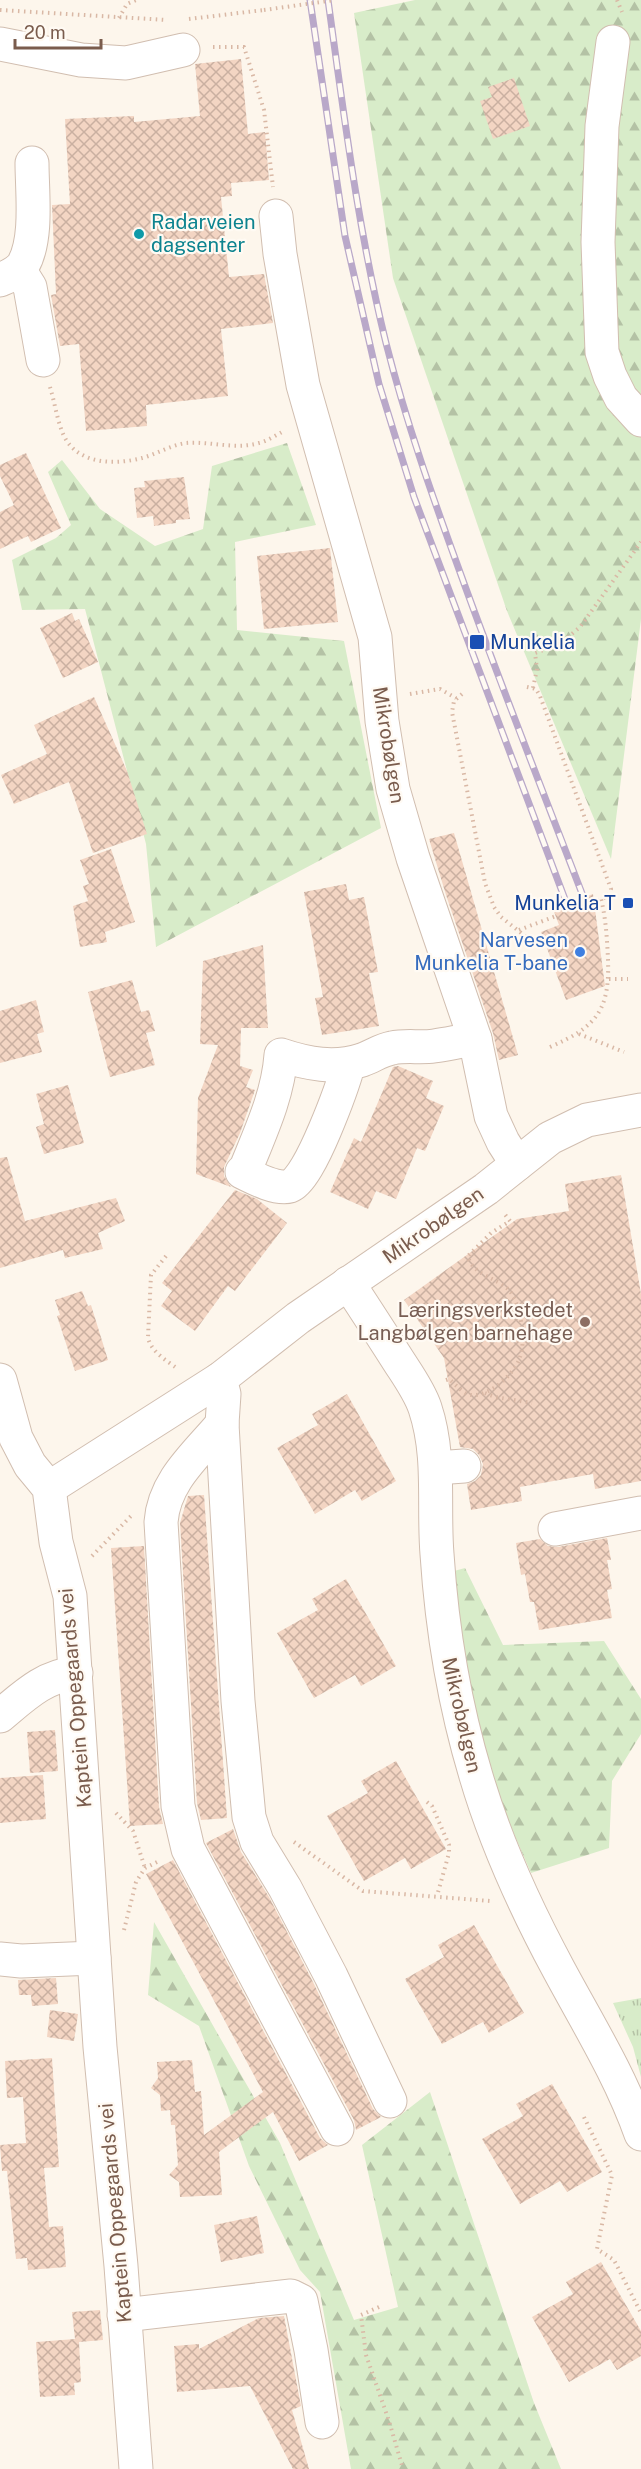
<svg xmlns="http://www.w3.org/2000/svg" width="641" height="2469" viewBox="0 0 641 2469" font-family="'Public Sans',sans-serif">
  <defs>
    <pattern id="forest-firs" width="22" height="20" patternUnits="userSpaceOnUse" patternTransform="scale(1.5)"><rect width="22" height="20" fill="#d8ecc9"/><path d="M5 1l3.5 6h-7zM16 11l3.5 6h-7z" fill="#b4c2a5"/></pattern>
    <pattern id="park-tufts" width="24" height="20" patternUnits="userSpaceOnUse" patternTransform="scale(1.5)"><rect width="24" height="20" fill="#d8ecc9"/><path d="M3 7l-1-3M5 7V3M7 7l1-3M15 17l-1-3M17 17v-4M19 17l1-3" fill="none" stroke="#b4c2a5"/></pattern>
    <pattern id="building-cross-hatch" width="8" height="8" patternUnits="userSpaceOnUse" patternTransform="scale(1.5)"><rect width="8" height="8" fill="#f3d5c3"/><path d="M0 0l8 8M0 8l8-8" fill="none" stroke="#cab0a1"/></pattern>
  </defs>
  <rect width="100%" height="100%" fill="#fdf6ec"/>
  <g fill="url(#forest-firs)">
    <polygon points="415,0 641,0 641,619 611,859 507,611 393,278 354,13"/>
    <polygon points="287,443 316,525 235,542 237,630 344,641 381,828 156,947 146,844 85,609 22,610 12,560 56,538 71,525 48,472 62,460 100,509 155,546 203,529 212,466"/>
    <polygon points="465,1568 503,1645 604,1641 641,1699 641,1734 612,1781 609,1848 531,1873 479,1754 447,1573"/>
    <polygon points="154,1922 280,2143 354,2320 398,2307 362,2145 430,2092 534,2403 561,2469 351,2469 320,2292 300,2270 249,2166 199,2026 148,1995"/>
  </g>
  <polygon fill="url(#park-tufts)" points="641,1998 641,2077 633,2047 613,2003"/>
  <g fill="url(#building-cross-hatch)">
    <polygon points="241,59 248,134 265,132 269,180 231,183 232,196 221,197 229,277 264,274 273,323 221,329 228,396 146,405 147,426 86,431 79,344 60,346 51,295 56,294 52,205 70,204 65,119 134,116 134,122 200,116 195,64"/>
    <polygon points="514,78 530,126 493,139 480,101 492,97 488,87"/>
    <polygon points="26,453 61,528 31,542 28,536 0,549 0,512 14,505 0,476 0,465"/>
    <polygon points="184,477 190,519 176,520 176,523 154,526 153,516 137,518 134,488 145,487 144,481"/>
    <polygon points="330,548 338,622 264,629 257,556"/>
    <polygon points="72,613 75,621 79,619 98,662 63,678 40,628"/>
    <polygon points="94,697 127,771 147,834 93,853 69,782 14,804 1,775 47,754 34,725"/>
    <polygon points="454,833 518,1055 499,1060 493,1033 446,895 429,839"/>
    <polygon points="111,849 135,922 105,932 107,942 80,947 73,906 88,901 83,886 89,884 80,860"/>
    <polygon points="346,884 349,900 364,897 378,972 369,973 379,1026 322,1035 315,998 323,997 304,892"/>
    <polygon points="593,894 605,986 566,1000 541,932 559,925 553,909"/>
    <polygon points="263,945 268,1028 241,1028 240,1066 253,1070 246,1087 255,1090 240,1133 224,1167 224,1176 231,1187 196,1174 198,1098 218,1045 200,1044 203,961"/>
    <polygon points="132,980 141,1012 149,1010 155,1031 146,1033 155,1065 110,1077 88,992"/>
    <polygon points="36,1000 44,1032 37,1034 42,1052 0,1063 0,1011"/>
    <polygon points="398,1066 433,1081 426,1098 444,1106 425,1151 417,1148 396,1199 376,1191 368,1209 330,1192 354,1138 361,1142 393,1067"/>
    <polygon points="68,1085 84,1143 44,1154 36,1127 44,1124 36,1094"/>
    <polygon points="7,1157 25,1221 116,1198 125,1221 98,1233 103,1249 65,1258 63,1250 0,1268 0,1158"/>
    <polygon points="621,1175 641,1294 641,1481 595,1489 593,1474 520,1487 522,1501 471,1510 467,1484 475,1481 481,1475 483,1464 479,1455 473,1449 460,1447 444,1358 404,1300 517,1219 569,1211 565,1184"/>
    <polygon points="235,1190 257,1199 287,1223 235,1291 228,1286 195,1331 161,1306 172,1291 162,1283"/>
    <polygon points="82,1291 88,1306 91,1305 108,1360 75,1371 57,1316 60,1315 55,1300"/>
    <polygon points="347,1394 396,1481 362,1501 355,1490 315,1514 277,1448 318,1425 312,1414"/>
    <polygon points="204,1495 227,1818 201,1820 197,1803 180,1523 188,1496"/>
    <polygon points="607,1538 611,1560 607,1560 612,1589 607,1590 612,1618 539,1630 534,1602 530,1602 525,1574 521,1575 516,1543 540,1539 548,1546 558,1547"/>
    <polygon points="144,1546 159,1807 163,1824 130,1826 111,1548"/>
    <polygon points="346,1579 396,1666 361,1686 355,1675 314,1698 277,1633 318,1610 312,1599"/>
    <polygon points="55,1730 58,1771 30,1773 27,1732"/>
    <polygon points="396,1761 446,1849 411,1869 405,1858 364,1881 327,1816 368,1793 361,1781"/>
    <polygon points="43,1775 46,1819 0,1823 0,1778"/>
    <polygon points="233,1829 241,1852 269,1897 314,1984 373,2109 381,2117 356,2130 354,2120 206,1843"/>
    <polygon points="173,1860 320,2138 328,2145 299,2161 273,2112 219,2152 222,2195 180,2197 179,2182 169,2175 178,2165 175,2125 171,2125 170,2110 161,2111 160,2095 151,2088 158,2078 157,2062 192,2060 195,2092 201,2091 204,2135 263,2092 146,1874"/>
    <polygon points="474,1925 524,2013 489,2033 483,2022 442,2044 405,1979 444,1957 438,1945"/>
    <polygon points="56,1978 58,2004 32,2006 31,1995 19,1995 18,1980"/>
    <polygon points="50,2010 78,2014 74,2041 47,2037"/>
    <polygon points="52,2058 59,2167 44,2168 49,2227 63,2226 66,2267 28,2270 27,2258 16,2259 7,2171 2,2171 0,2145 26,2143 23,2097 7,2098 5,2061"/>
    <polygon points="552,2084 602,2172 567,2192 560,2181 520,2204 482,2139 523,2116 516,2104"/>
    <polygon points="257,2216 264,2253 221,2262 214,2225"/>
    <polygon points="601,2262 641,2331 641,2356 617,2370 610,2359 569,2382 532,2317 573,2294 566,2282"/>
    <polygon points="100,2310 103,2340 79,2342 81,2382 74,2383 75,2395 40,2397 36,2342 75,2339 72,2312"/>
    <polygon points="284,2316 301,2406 292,2410 309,2469 293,2469 250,2386 177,2392 174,2346 199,2344 199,2349 259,2318"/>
  </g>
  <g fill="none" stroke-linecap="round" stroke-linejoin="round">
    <defs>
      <g id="minor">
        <polyline points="613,42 602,126 598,242 602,352 610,376 621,398 641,420"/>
        <polyline points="0,44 81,60 126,63 183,50"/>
        <polyline points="276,216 280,254 303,385 375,637 382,721 393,789 413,858 475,1039 491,1116 503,1142 517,1164"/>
        <polyline points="15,274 25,279 30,287 43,360"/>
        <path d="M0 280C9 276 17 273 23 265 38 239 32 192 32 163"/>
        <path d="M349 1063C343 1085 310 1179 290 1186 277 1190 254 1178 242 1172L246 1168C261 1131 278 1095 281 1055 308 1064 334 1069 362 1060 373 1056 381 1050 392 1048 406 1045 420 1048 434 1046 448 1044 461 1041 475 1039"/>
        <path d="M348 1283C364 1307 380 1332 396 1357 406 1373 419 1390 425 1408 441 1456 433 1505 437 1554 442 1630 454 1703 476 1776 496 1844 525 1907 559 1970 588 2024 620 2075 641 2134"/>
        <polyline points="220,1379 224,1394 222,1424 238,1701 249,1817 257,1842 285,1888 331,1976 390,2101"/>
        <polyline points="0,1380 16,1438 30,1465 49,1488 56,1542 70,1596 100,2047 121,2266 136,2469"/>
        <path d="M222 1424C196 1455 164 1481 161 1522L178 1806 188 1849 337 2129"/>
        <polyline points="436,1468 464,1466"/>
        <polyline points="49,1488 220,1379 298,1318 486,1189 550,1138 587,1120 641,1110"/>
        <polyline points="555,1529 641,1513"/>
        <path d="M0 1716C24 1696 44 1676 76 1673"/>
        <polyline points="0,1959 21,1961 94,1958"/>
        <polyline points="124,2315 291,2296 301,2301 311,2350 322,2422"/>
      </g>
    </defs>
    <use href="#minor" stroke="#d1beb0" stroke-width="35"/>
    <g stroke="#d9b8a5" stroke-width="4" stroke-dasharray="1.5 4.5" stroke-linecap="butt">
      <polyline points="617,0 622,12"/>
      <polyline points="0,10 167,20"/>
      <polyline points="119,18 127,4 136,0"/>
      <polyline points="189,19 264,10"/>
      <polyline points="213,47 244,47 264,110 273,187"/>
      <path d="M50 387C55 403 57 421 64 436 78 465 116 465 142 458 157 454 171 445 186 443 210 441 235 450 259 443 268 441 276 435 284 431"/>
      <polyline points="527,687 536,689 540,696 611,889 608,896 594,902"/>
      <polyline points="533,688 537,669 535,653 560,644 580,627 641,542"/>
      <polyline points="410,694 440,689 456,698"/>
      <polyline points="462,694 454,701 452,712 485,883 494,907 501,917 530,940"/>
      <polyline points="519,930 556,916"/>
      <polyline points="609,979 628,979"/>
      <polyline points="579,1034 624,1052"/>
      <path d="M550 1047C596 1027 610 1011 608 959 607 939 606 919 601 899"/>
      <path d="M166 1256 151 1275 148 1337C150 1351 167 1361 178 1369"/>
      <path d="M446 1380 449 1379C455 1384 461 1391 467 1394 486 1401 515 1374 520 1357 523 1349 523 1338 522 1329 521 1318 517 1299 509 1290 497 1278 471 1274 468 1256L491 1233 510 1221 503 1212"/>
      <polyline points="485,1393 495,1397 532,1403"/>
      <polyline points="92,1556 131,1516"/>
      <polyline points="427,1802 432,1806 449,1845 449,1853 437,1896"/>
      <polyline points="116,1813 133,1831 145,1868"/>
      <polyline points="294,1842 363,1891 490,1901"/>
      <polyline points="124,1930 136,1882 145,1868 159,1861"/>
      <polyline points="584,2117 612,2175 597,2249 614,2260 641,2313"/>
      <polyline points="379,2307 361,2315 366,2355 389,2421 403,2469"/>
    </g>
    <use href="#minor" stroke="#fff" stroke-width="33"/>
    <defs>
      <g id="rail">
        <polyline points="310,0 345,236 379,384 414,497 566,902"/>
        <path d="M328 0C344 115 358 230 386 343 406 422 433 498 461 575 500 683 542 789 583 896"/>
      </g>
    </defs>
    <use href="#rail" stroke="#b9a8c9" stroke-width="7"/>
    <use href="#rail" stroke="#fffaf3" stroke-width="4.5" stroke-dasharray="14" stroke-linecap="butt"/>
    <polyline stroke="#d9b8a5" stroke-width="4" stroke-dasharray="1.5 4.5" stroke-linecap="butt" points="264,10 335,0"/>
  </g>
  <circle fill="#0f9aa8" stroke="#fffaf3" stroke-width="2" cx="139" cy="234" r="6"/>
  <g fill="#1a4fb4" stroke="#fffaf3" stroke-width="2">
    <rect x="469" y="634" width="16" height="16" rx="3"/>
    <rect x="622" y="897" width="12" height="12" rx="3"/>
  </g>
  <circle fill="#3f7fe0" stroke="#fffaf3" stroke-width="2" cx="580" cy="952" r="6"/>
  <circle fill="#8d6e63" stroke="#fffaf3" stroke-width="2" cx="585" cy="1322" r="6"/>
  <g text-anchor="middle" stroke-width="4.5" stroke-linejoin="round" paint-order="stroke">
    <g font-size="20" fill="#0d838f" stroke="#fffaf3" text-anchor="start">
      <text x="151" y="229">Radarveien<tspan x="151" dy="23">dagsenter</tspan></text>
    </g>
    <g font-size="20" fill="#164399" stroke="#fffaf3" text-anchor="start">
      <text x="490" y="649">Munkelia</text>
      <text x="616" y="910" text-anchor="end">Munkelia T</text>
    </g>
    <g font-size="20" fill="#7a5c4d" stroke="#fffaf3">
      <text transform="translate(389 745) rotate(81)" y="7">Mikrobølgen</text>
      <text transform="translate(433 1225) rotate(-35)" y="7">Mikrobølgen</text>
      <text transform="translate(75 1698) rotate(-95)" y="7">Kaptein Oppegaards vei</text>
      <text transform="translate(462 1715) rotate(77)" y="7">Mikrobølgen</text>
      <text transform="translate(115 2213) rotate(-95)" y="7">Kaptein Oppegaards vei</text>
    </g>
    <g font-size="20" fill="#366cbe" stroke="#fffaf3" text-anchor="end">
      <text x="568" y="947">Narvesen<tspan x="568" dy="23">Munkelia T-bane</tspan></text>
    </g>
    <g font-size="20" fill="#785e54" stroke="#fffaf3" text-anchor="end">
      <text x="573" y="1317">Læringsverkstedet<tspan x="573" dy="23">Langbølgen barnehage</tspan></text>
    </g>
  </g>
  <path d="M15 39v9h86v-9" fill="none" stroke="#7a5c4d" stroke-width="3"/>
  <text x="24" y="39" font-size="18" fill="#7a5c4d" stroke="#fffaf3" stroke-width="4.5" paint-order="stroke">20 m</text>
</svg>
